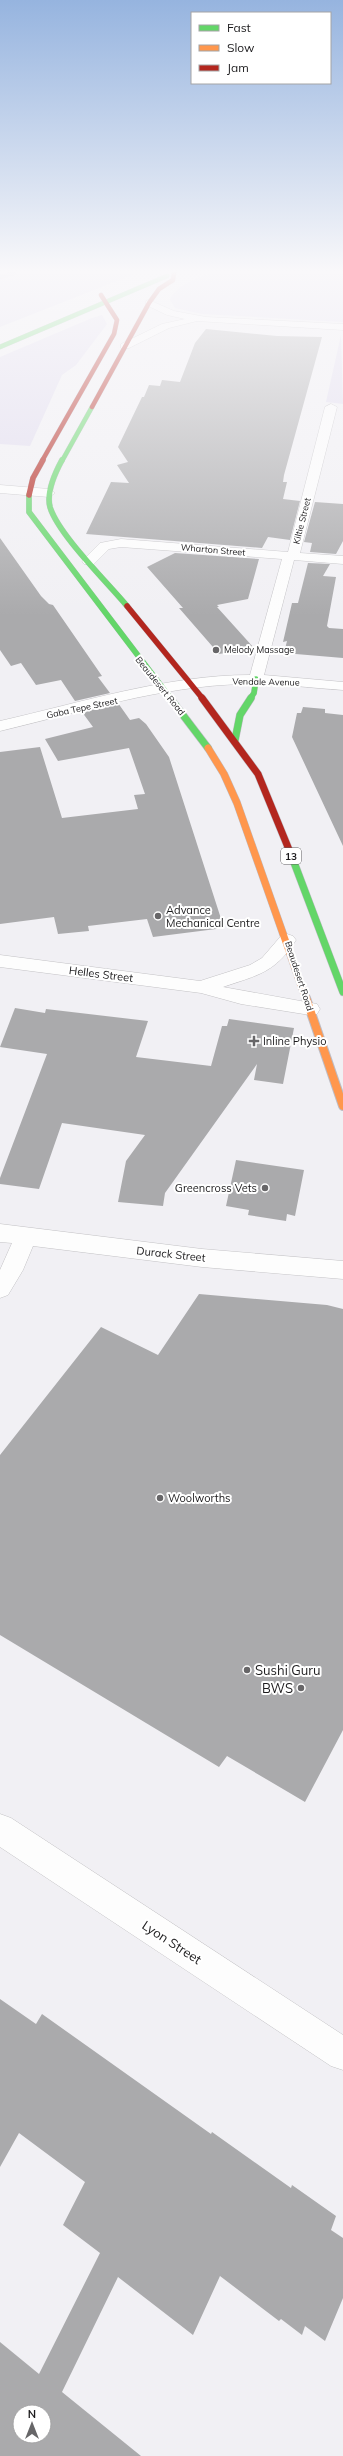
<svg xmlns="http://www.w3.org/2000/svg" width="343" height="2456" viewBox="0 0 343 2456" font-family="Mulish,sans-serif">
  <rect width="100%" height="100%" fill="#f1f0f4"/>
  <g fill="#e0dbee">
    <polygon points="0,273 137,273 0,327"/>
    <path d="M210 273H343V322L202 314 175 308 170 300C176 285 196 279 210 273Z"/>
    <polygon points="102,315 107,324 76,365 62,375 30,446 0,444 0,357 92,318"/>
    <polygon points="341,335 343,404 326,402"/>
  </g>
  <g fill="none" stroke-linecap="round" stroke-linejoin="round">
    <polyline stroke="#bcb4d1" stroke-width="4.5" points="0,277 14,273"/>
  </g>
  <g fill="#aaaaac" fill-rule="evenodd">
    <polygon points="206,329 277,336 322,337 284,475 283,482 287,482 283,499 300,501 290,540 268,537 262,548 86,534 111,482 129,483 117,465 128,462 118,447 142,397 144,397 149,385 160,386 162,380 180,382 195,343"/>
    <polygon points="315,502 343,504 343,541 336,554 310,552 312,543 304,542"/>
    <polygon points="0,538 41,596 49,604 53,605 102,676 98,677 110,693 75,701 61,680 36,685 21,663 11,666 0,650"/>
    <polygon points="175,553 259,559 248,599 217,605 219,607 217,607 254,648 219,654 179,608 183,608 147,567"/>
    <polygon points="308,563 330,564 323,576 336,577 327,626 329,628 343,629 343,658 284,653 287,641 283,642 292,603 298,603"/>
    <polygon points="118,703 130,720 139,718 146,724 169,757 224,928 153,937 147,919 88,926 89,931 58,934 54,917 0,924 0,752 40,747 62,818 138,809 134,795 145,794 129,748 58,761 45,739 93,727 82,712"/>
    <polygon points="303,707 325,709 325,713 343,715 343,846 292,737 297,713 301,713"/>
    <polygon points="15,1008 45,1013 46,1009 148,1021 136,1057 211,1066 222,1026 227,1026 229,1019 294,1028 283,1084 254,1080 257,1064 165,1193 163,1206 118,1202 126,1161 145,1135 62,1123 39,1189 0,1184 0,1178 47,1054 0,1047"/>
    <polygon points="236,1160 304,1170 295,1216 287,1214 286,1221 248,1215 249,1210 226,1206"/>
    <polygon points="199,1294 327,1305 343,1309 343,1730 305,1802 227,1756 219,1767 0,1635 0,1455 101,1327 158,1355"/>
    <path d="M0 1999 36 2024 42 2014 211 2134 212 2132 291 2188 292 2185 336 2216 331 2230 343 2238V2298L325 2341 305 2326 302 2335 281 2319 279 2321 220 2276 193 2335 118 2277 62 2392 141 2456H0V2342L39 2374 100 2253 63 2225 85 2182 19 2133 0 2167ZM20 2412H44V2436H20Z"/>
  </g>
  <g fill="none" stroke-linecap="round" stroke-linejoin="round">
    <defs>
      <g id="street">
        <polygon points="149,300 174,311 206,317 343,324 343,330 197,321 169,328 129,348 121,348 121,344 162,324 185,319 167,315 146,305 146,301"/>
        <path d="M331 404 337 407 300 553 343 556V564L294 560 264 675 343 682V690C310 688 277 683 243 684 161 686 80 712 0 731V721C80 703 167 675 250 675L282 559 121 547 109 549 94 564H84L82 561 100 543 121 539 288 552 325 407Z"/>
        <polygon points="0,485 49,489 55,493 49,497 0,493"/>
        <path d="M287 934 293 936 296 940C275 973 258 975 223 987L317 1004 320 1009 317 1014 310 1015 241 1004 201 993 0 967V955L200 981 250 965 262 958 281 936Z"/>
        <polygon points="0,1224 202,1249 343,1261 343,1279 202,1267 33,1246 23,1270 8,1295 0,1298 0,1270 12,1243 0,1242"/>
        <polygon points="0,1814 11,1818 343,2035 343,2070 331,2066 0,1847"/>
      </g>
      <g id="fast-far2">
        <polyline points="0,347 167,276"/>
        <polyline points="62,461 92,407"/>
      </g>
      <g id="fast-far1">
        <path d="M62 460C55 473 46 492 50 507 58 534 107 582 127 606"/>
        <polyline points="29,495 29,512 171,699"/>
        <polyline points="250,699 254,693 256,679"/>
      </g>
      <g id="fast">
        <polyline points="170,698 208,748"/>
        <polyline points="235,740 240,715 251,698"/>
        <polyline points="292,857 343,992"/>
      </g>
      <polyline id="slow-far1" points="208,748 224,774 237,803 306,999"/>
      <polyline id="slow" points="306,998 343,1106"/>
      <g id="jam-far2">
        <polyline points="92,407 149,303 159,289 173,280 174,273"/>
        <polyline points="42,461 114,334 117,320 101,295"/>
      </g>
      <g id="jam-far1">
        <polyline points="29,495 33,478 43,460"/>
        <polyline points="127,606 203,699"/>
      </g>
      <polyline id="jam" points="202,698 258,774 292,857"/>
    </defs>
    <use href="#street" stroke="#c3c2c5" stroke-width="1"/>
    <use href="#fast-far2" stroke="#bebcc4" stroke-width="5"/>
    <use href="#fast-far1" stroke="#bebcc4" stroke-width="6"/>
    <use href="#fast" stroke="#bebcc4" stroke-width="8"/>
    <use href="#slow-far1" stroke="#bebcc4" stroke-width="8"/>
    <use href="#slow" stroke="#bebcc4" stroke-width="10"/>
    <use href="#jam-far2" stroke="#bebcc4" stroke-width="5"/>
    <use href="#jam-far1" stroke="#bebcc4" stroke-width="6"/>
    <use href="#jam" stroke="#bebcc4" stroke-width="8"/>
    <use href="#street" fill="#fdfdfd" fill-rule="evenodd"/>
    <use href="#fast-far2" stroke="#63d668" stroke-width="4.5"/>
    <use href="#fast-far1" stroke="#63d668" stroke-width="5.5"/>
    <use href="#fast" stroke="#63d668" stroke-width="7"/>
    <use href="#slow-far1" stroke="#ff974d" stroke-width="7"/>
    <use href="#slow" stroke="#ff974d" stroke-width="8"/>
    <use href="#jam-far2" stroke="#b3261e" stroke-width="4.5"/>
    <use href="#jam-far1" stroke="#b3261e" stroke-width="5.5"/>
    <use href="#jam" stroke="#b3261e" stroke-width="7"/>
  </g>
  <linearGradient id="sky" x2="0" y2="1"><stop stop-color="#96b4df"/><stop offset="0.44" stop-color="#f9f8fa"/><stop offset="1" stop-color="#f9f8fa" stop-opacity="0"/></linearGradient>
  <rect width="343" height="616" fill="url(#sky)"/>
  <g fill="#676668" stroke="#fff" stroke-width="1.5">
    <circle cx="216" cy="650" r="4"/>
    <circle cx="158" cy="916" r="4"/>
    <path d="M252 1035h4v4h4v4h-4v4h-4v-4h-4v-4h4z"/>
    <circle cx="265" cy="1188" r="4"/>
    <circle cx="160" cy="1498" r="4"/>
    <circle cx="247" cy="1670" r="4"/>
    <circle cx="301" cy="1688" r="4"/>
  </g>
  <g text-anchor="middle" stroke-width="4" stroke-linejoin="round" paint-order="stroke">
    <g font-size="9" fill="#1c1b1d" stroke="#fff">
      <text transform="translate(302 521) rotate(-76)" y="3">Kiltie Street</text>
      <text transform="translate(213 550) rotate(5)" y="3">Wharton Street</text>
      <text transform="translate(266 682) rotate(1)" y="3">Vendale Avenue</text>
      <text transform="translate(160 686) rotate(51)" y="3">Beaudesert Road</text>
      <text transform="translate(82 708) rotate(-12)" y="3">Gaba Tepe Street</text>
      <text transform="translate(299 976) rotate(72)" y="3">Beaudesert Road</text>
    </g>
    <g font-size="9" fill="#1c1b1d" stroke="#fff" text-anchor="start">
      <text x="224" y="653">Melody Massage</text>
    </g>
    <rect fill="#fff" stroke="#605f61" stroke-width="1" x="281" y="848" width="20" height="16" rx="3"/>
    <g font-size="10" font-weight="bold" fill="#1c1b1d">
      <text x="291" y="860">13</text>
    </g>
    <g font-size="11" fill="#1c1b1d" stroke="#fff" text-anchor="start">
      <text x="166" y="914">Advance<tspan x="166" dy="13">Mechanical Centre</tspan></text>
      <text x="263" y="1045">Inline Physio</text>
      <text x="257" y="1192" text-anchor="end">Greencross Vets</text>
      <text x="168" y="1502">Woolworths</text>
    </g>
    <g font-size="11" fill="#1c1b1d" stroke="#fff">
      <text transform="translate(101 974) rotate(7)" y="4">Helles Street</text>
      <text transform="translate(171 1254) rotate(6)" y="4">Durack Street</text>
    </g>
    <g font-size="13" fill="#1c1b1d" stroke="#fff" text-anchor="start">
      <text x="255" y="1675">Sushi Guru</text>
      <text x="293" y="1693" text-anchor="end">BWS</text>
    </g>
    <g font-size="13" fill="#1c1b1d" stroke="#fff">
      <text transform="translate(172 1942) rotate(33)" y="5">Lyon Street</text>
    </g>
  </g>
  <rect x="191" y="12" width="140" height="72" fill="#ffffff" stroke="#a4a4a5"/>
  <rect x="199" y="25" width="20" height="6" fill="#63d668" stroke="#a4a4a5"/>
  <text x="227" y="32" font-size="12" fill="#1c1b1d">Fast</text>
  <rect x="199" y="45" width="20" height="6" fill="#ff974d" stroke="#a4a4a5"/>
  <text x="227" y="52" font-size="12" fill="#1c1b1d">Slow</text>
  <rect x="199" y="65" width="20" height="6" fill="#b3261e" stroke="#a4a4a5"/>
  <text x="227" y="72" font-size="12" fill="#1c1b1d">Jam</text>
  <g transform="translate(32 2424)"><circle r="19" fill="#ffffff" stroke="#a4a4a5"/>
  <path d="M0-3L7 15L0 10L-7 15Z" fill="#676668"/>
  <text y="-6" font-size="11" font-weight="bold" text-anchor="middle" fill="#1c1b1d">N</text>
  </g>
</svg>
